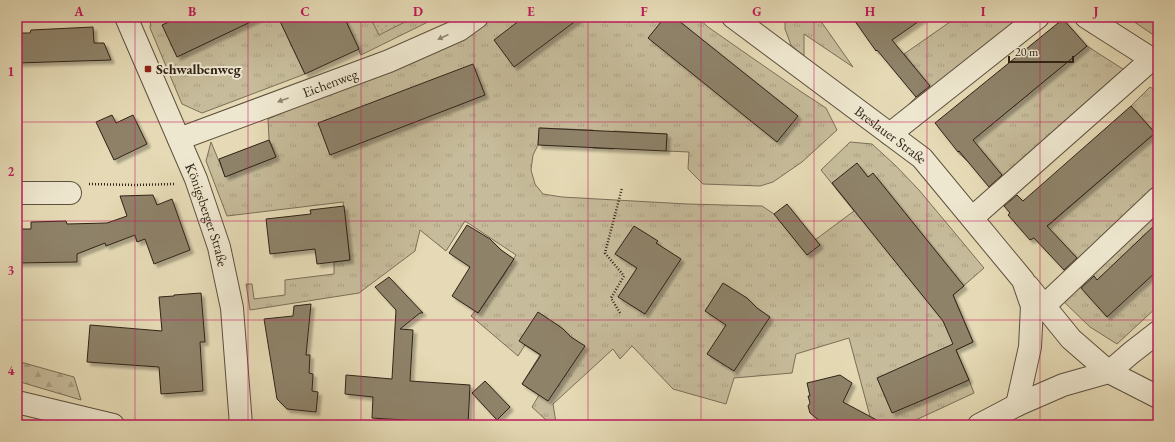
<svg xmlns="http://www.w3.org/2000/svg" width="1175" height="442" viewBox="0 0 1175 442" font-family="'EB Garamond',serif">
  <defs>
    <pattern id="grass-tufts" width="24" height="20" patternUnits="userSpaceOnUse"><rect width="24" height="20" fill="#c6bb9a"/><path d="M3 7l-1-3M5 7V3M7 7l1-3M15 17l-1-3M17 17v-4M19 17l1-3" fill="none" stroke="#aaa084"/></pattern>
    <pattern id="forest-firs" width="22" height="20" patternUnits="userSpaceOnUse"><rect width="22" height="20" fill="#c6bb9a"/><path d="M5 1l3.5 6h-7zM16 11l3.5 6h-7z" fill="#aaa084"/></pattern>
    <pattern id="park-dots" width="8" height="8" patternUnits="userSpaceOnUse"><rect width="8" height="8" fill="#c6bb9a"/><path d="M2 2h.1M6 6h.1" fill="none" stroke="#aaa084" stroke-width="1.8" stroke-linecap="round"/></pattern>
    <filter id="shadow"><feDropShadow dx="3.5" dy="3.5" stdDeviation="1" flood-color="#0004"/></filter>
  </defs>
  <rect width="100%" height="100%" fill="#e5dab5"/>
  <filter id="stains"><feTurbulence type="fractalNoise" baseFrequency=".005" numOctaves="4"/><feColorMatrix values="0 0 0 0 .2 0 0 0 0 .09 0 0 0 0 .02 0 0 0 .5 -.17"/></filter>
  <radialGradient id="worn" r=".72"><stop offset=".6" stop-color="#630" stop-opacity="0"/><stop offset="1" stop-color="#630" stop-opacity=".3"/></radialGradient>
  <g fill="url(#grass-tufts)" stroke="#7b6f58">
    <polygon points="151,17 299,17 282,25 305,74 202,113 182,104 150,28"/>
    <polygon points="344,17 438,17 361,55"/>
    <polygon points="486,17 697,17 708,27 751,57 800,91 826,108 837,130 802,162 773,182 760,186 703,184 688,169 689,152 666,151 667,134 614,131 613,149 593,148 593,130 540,128 538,145 533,155 531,170 535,184 543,194 562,197 687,204 762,206 774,214 805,252 815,240 854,211 821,170 850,142 872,144 895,165 919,190 984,268 953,295 973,342 956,350 969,380 974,393 905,425 876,425 871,420 849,338 796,354 792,373 734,378 726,404 673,389 632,346 620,359 613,349 553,404 556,423 546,420 532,407 539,395 522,384 540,355 525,345 518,356 471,316 475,311 478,313 504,275 516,255 465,221 446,251 420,230 415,251 359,293 250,310 246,284 252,284 254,299 285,295 285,280 334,274 334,262 350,260 343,202 227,216 206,161 211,142 225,176 276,157 269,139 268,119 456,40"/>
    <polygon points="785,17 818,17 853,67 804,34 804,56 791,45 785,29"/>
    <polygon points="957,17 1022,17 904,109 916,97 929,86 904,54"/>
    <polygon points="1127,17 1158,17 1158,38"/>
    <polygon points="1087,46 1126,71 1006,181 983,152 969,163 958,152"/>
    <polygon points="1150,87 1158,92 1158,187 1082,264 1057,237 1041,232 1155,133 1131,106"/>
    <polygon points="1158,205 1158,306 1117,344 1090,327 1060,298"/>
  </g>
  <polygon fill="url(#forest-firs)" stroke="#7b6f58" points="17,361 74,377 81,400 17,381"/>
  <polygon fill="url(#park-dots)" stroke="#7b6f58" points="370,17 415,17 379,35"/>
  <g fill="#8e8269" stroke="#302317" filter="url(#shadow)">
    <polygon points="180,17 261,17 177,57 162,25"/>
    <polygon points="278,17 344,17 359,49 305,74"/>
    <polygon points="524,17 581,17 514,67 494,40"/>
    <polygon points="665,17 674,17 798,116 777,142 648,38"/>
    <polygon points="852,17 925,17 892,40 930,86 916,97 877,50 876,51"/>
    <polygon points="1063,19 1087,46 973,140 1002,175 989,187 959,151 958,152 935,123"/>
    <polygon points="93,27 94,43 104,43 111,60 17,63 17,33 30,33 31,30"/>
    <polygon points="473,64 485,95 330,155 318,123"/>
    <polygon points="1131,106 1155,133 1047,226 1077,258 1064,270 1034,238 1030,240 1008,215 1010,213 1004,206 1017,195 1023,201"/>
    <polygon points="112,115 116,123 133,115 147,144 114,160 96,122"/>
    <polygon points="539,128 667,134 666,151 538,145"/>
    <polygon points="269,140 276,157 225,177 219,159"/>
    <polygon points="857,163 868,177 873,173 964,286 953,295 973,342 956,350 969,380 930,397 892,413 877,378 953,344 943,321 832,183"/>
    <polygon points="153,195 157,205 172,199 190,250 154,264 145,239 137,242 135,235 106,246 105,243 77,254 77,262 17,263 17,229 31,229 31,222 66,221 67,224 107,223 127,216 120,196"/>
    <polygon points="787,204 820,245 807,255 774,214"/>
    <polygon points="344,206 350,260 317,264 315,249 270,254 266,219 311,214 310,210"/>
    <polygon points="1158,222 1158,270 1107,317 1081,288 1094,276 1097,280"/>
    <polygon points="467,225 490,239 501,250 514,259 478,313 452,296 470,267 449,253"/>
    <polygon points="634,226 658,241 656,243 681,259 645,314 618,297 637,268 615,254"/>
    <polygon points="389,277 423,313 420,313 400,329 413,330 410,381 470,385 468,424 372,418 373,397 345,394 346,375 392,379 396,310 375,287"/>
    <polygon points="723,283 747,298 757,308 770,317 734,371 707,354 726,325 705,311"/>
    <polygon points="201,293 205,342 200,342 203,391 161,394 159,367 87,362 90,325 162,331 159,297 174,296 174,295"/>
    <polygon points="311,304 306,355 310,355 309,373 313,374 312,391 318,392 316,412 287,409 277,399 264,319 293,316 294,306"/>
    <polygon points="538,312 562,328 571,337 585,346 548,401 522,384 541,355 519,341"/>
    <polygon points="840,375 852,383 843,402 886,425 825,425 810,413 808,406 810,403 808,396 810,396 807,383"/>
    <polygon points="485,381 510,407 497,420 472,393"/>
  </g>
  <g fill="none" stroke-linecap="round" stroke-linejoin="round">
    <defs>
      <g id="minor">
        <path id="s1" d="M126 17 196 179 219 247 232 308 241 425"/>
        <path id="s2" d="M733 17 922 158 1023 280 1032 306 1030 347 1017 405"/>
        <polyline points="1086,17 1158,63"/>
        <polyline points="890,134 1038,17"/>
        <path id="s3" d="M179 139 389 61 459 30 477 17"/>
        <polyline points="17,193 70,193"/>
        <polyline points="972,218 1152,59"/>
        <polyline points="1028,286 1071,339 1109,372 1131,353 1158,332"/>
        <polyline points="1044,306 1158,198"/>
        <polyline points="17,402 113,425"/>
        <polyline points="979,425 1017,405 1063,385 1109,372 1158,397"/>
      </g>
    </defs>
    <use href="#minor" stroke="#5d513e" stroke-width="24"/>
    <g stroke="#302317" stroke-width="2.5" stroke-dasharray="1 2" stroke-linecap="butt">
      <polyline points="89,184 135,185 174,184"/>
      <polyline points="620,313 611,298 624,276 605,253 622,188"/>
    </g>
    <use href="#minor" stroke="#eee7cf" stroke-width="22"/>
  </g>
  <defs><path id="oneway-solid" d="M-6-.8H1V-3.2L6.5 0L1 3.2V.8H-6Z"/></defs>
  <g fill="#8f8573">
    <use href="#oneway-solid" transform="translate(443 37) rotate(156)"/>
    <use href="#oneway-solid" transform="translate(283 100) rotate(160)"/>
  </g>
  <path fill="none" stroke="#c2185b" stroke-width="1" stroke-opacity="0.55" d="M135 17V425M248 17V425M361 17V425M474 17V425M588 17V425M701 17V425M814 17V425M927 17V425M1040 17V425M17 122H1158M17 221H1158M17 320H1158"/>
  <rect fill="#8f2418" stroke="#eee7cf" stroke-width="1.5" x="144" y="65" width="8" height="8" rx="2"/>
  <g text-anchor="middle" stroke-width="4" stroke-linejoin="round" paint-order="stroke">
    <g font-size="14" font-weight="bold" fill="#302317" stroke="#eee7cf" text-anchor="start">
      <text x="156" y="74">Schwalbenweg</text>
    </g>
    <g font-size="14" fill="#302317" stroke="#eee7cf">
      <text dy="5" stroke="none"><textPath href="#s3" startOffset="161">Eichenweg</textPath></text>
      <text dy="5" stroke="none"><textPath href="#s2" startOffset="197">Breslauer Straße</textPath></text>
      <text dy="5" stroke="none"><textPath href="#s1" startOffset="214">Königsberger Straße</textPath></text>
    </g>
  </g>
  <rect width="1175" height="442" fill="none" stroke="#e5dab5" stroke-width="44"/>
  <path d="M1009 56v6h64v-6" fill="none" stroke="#302317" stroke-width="2"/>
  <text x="1015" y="56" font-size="12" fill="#302317" stroke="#eee7cf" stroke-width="3" paint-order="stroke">20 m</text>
  <rect x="22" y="22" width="1131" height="398" fill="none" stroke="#c2185b" stroke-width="1.5"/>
  <g font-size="13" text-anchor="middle" font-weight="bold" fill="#c2185b">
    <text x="79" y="16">A</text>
    <text x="192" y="16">B</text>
    <text x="305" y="16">C</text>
    <text x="418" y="16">D</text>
    <text x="531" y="16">E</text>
    <text x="644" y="16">F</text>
    <text x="757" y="16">G</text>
    <text x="870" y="16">H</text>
    <text x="983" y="16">I</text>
    <text x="1096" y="16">J</text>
    <text x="11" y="76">1</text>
    <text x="11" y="176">2</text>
    <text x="11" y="275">3</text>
    <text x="11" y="375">4</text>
  </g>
  <rect width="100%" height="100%" filter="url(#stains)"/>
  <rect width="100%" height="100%" fill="url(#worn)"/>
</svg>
